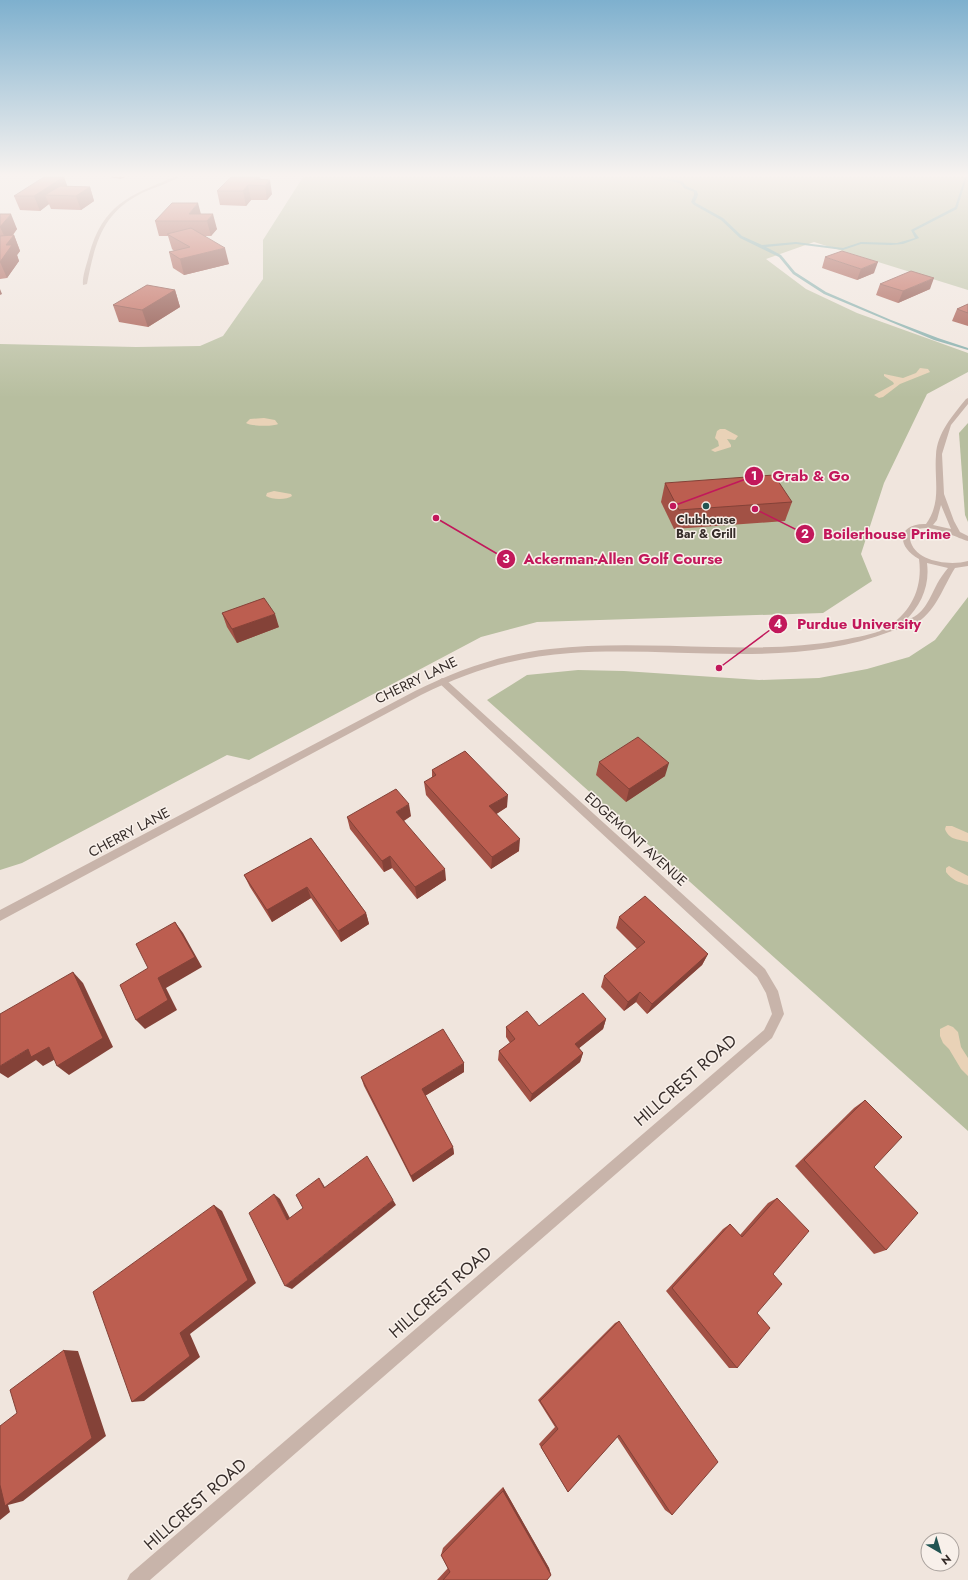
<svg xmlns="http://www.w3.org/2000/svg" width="968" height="1580" viewBox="0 0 968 1580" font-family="Jost,sans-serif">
  <rect width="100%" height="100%" fill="#f0e5dd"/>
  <g fill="#b7be9f">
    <polygon points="303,177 968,177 968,290 814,242 766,259 806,289 857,313 968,353 968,372 927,394 884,483 861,554 872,581 823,613 537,622 481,637 249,760 227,755 22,863 0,870 0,344 136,347 200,346 223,336 263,279 263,240"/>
    <polygon points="968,423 968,522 965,515 959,433"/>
    <polygon points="968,597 968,1131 487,700 527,675 578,670 624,671 759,680 819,678 867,669 909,657 935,640"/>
  </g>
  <g fill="#e9d2b7">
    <polygon points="920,368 928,369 930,372 900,384 883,397 879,398 874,395 894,384 893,382 884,376 884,374 903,378 916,373"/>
    <path d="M264 418 275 420 278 424C273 427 250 426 246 423L250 419Z"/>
    <polygon points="720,429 725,429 738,436 735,440 727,439 731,445 731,447 715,452 711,450 719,446 718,441 715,438 717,431"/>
    <path d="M274 491 291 494 292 496C287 500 272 500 266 496L267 493Z"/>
    <path d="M946 826H952L968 833V842C958 839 949 840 945 829Z"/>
    <path d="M949 866 968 876V885C958 882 952 880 946 872V868Z"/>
    <polygon points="948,1025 953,1027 958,1032 961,1047 968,1058 968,1076 961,1069 949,1049 943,1043 940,1036 940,1029"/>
  </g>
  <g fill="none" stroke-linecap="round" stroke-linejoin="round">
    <polygon fill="#7faba8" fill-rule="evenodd" points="653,177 682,181 686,186 697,191 698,195 695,202 696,203 723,218 742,236 762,245 796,242 843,248 861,242 897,243 915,238 911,230 955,207 965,177 967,177 957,209 914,231 919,238 903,244 891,245 861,244 843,250 796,244 766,247 781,255 795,272 826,292 891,320 938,338 968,348 968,350 934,340 824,294 793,274 779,257 740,238 721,220 694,205 691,202 694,195 694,192 684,188 680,183"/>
    <g fill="#c8b4aa" fill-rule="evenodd">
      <path d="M174 177H179C168 184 154 187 142 193 102 213 95 243 87 284L83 285C82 276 87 264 89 255 103 204 129 196 174 177Z"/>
      <polygon points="442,678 445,679 765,969 778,991 784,1014 772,1038 150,1580 127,1580 130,1574 764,1030 772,1014 766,993 757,977 439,683 438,681"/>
    </g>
    <path fill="#c8b4aa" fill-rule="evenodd" d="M968 398V404L951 425 942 454 944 494 954 521 960 532 968 536V541C953 537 918 515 910 539 914 562 950 566 968 561V566L955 568C943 587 937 609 918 622 911 627 900 628 892 631 791 670 678 646 571 653 516 657 471 670 421 695L0 921V910L415 691C458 670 502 654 550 649 604 643 658 646 713 647 756 648 799 648 842 640 857 637 873 635 886 628 911 613 923 588 919 559 896 547 897 523 926 524 942 502 934 480 936 455 937 433 953 415 966 399ZM941 505 951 529 933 525 937 520ZM927 563 948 568C944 573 940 578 937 584 928 601 925 614 905 621 921 605 930 586 927 563Z"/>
  </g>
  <g fill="#a25145">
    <polygon points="64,177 67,186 90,187 94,201 81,210 51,209 49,204 40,211 20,210 14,196"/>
    <polygon points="109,177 125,177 120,179"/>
    <polygon points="260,177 260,180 272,194 267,200 251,200 246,206 220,205 217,191"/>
    <polygon points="0,214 17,229 13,235 14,235 20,251 17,255 19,261 7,278 0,279"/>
    <polygon points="201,214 217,229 211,236 205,236 229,264 184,275 173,268 169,252 174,251 172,249 168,236 159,236 155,221"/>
    <polygon points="825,257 874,273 857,280 822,268"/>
    <polygon points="880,284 930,289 898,303 876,295"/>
    <polygon points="175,290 180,307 148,327 119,322 113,305"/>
    <polygon points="968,304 968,326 952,321 957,309"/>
    <polygon points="665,483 792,502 785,521 674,529 661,502"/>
    <polygon points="222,613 279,627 237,643 227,627"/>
    <polygon points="599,762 665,776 626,802 596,775"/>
    <polygon points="432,770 507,807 496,814 519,851 491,869 426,795 424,782 432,778"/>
    <polygon points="411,816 404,821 446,880 417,899 392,868 384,872 350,829 347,817"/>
    <polygon points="311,838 366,913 369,924 341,942 311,898 272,922 250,887 244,875"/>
    <polygon points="619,917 708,954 702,965 647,1014 636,1002 624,1011 601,987 604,976 637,949 616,928"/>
    <polygon points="606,1019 603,1029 579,1048 583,1053 580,1062 530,1102 498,1060 499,1051 510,1043 506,1037 506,1027 539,1026"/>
    <polygon points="464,1072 425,1096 453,1147 454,1154 413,1182 364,1086 361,1077"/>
    <polygon points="865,1100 886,1250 874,1254 795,1166 854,1108"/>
    <polygon points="777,1198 773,1274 757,1313 737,1368 729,1368 666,1291 723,1229 730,1224 740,1235 768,1203"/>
    <polygon points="619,1321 672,1515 665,1510 617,1437 568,1492 539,1444 555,1427 538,1400 615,1323"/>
    <polygon points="503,1487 549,1568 551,1575 547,1580 437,1580 448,1568 441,1555 443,1548"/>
  </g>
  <g fill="#844238">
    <polygon points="64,177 69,191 45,195 49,204 40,211 34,196"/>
    <polygon points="120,177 125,177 120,179"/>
    <polygon points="257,177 260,177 262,186 254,179"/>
    <polygon points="270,180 272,194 267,200 265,186"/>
    <polygon points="248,185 251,200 246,206 243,191"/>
    <polygon points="90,187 94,201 81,210 76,196"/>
    <polygon points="198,203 202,218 189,214"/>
    <polygon points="11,214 17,229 7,242 0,227"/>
    <polygon points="213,214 217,229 211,236 207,221"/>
    <polygon points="14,235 20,251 17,255 19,261 7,278 0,262 6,245"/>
    <polygon points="225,248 229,264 184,275 180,259"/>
    <polygon points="878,262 874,273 857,280 861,269"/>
    <polygon points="934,278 930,289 898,303 903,291"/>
    <polygon points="0,289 2,294 0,295"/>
    <polygon points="175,290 180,307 148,327 142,310"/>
    <polygon points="275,614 279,627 237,643 232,629"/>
    <polygon points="669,763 665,776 626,802 629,789"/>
    <polygon points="508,795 507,807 489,819 489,806"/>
    <polygon points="409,804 411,816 398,824 396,812"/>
    <polygon points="520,839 519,851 491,869 492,857"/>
    <polygon points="390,856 392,868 384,872 382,861"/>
    <polygon points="445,869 446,880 417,899 415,887"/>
    <polygon points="307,887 311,898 272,922 267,910"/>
    <polygon points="366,913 369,924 341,942 338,931"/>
    <polygon points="175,922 183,933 202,967 166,988 177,1010 145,1029 136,1020 158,978"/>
    <polygon points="708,954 702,965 647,1014 652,1004"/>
    <polygon points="73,972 83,983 113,1047 69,1075 57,1066"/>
    <polygon points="640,992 636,1002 624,1011 628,1002"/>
    <polygon points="606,1019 603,1029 573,1053 575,1044"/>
    <polygon points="49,1047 61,1056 43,1066 36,1060 8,1078 0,1073 0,1066 28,1049"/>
    <polygon points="583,1053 580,1062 530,1102 532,1094"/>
    <polygon points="464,1063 464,1072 423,1097 422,1089"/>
    <polygon points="453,1147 454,1154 413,1182 411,1176"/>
    <polygon points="319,1178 323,1184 329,1194 324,1188"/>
    <polygon points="274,1194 280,1199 293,1224 287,1220"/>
    <polygon points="393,1200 396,1205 292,1289 285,1286"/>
    <polygon points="214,1205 222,1211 256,1283 190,1334 200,1357 144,1401 132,1402"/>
    <polygon points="64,1350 78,1351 106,1436 23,1501 8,1505 10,1512 0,1520 0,1473"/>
    <polygon points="503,1487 549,1568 551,1575 503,1491"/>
  </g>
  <g fill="#bc5e50" stroke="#844238">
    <polygon points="44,177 64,177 34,196 14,196"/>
    <polygon points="231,177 257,177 254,179 270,180 265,186 248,185 243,191 217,191"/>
    <polygon points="60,186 90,187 76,196 45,195"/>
    <polygon points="172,203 198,203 189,214 213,214 207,221 155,221"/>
    <polygon points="0,214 11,214 0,227"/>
    <polygon points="191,228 225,248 180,259 169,252 190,247 167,234"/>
    <polygon points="14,235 6,245 12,245 0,262 0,236"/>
    <polygon points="842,251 878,262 861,269 825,257"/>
    <polygon points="911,271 934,278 903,291 880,284"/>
    <polygon points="147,285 175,290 142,310 113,305"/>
    <polygon points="968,304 968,313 957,309"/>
    <polygon points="774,475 792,502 679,510 665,483"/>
    <polygon points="264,598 275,614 232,629 222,613"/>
    <polygon points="638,737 669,763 629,789 599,762"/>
    <polygon points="465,751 508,795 489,806 520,839 492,857 424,782 436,775 432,770"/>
    <polygon points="396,789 409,804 396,812 445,869 415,887 390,856 382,861 347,817"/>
    <polygon points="311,838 366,913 338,931 307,887 267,910 244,875"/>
    <polygon points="645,896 708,954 652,1004 640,992 628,1002 604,976 645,942 619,917"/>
    <polygon points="175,922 195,957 158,978 168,1000 136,1020 120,985 148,968 136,944"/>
    <polygon points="73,972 103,1038 57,1066 49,1047 31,1057 28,1049 0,1066 0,1014"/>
    <polygon points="583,993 606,1019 575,1044 583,1053 532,1094 499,1051 515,1039 506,1027 527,1011 539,1026"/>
    <polygon points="443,1029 464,1063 422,1089 453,1147 411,1176 361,1077"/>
    <polygon points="865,1100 902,1137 874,1167 918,1213 886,1250 804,1160"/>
    <polygon points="367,1156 393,1200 285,1286 249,1213 274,1194 287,1220 303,1208 296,1195 319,1178 324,1188"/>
    <polygon points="777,1198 809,1231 773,1274 782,1284 757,1313 770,1328 737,1368 672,1288 730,1224 742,1237"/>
    <polygon points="214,1205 248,1280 180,1333 190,1356 132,1402 93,1292"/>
    <polygon points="619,1321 718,1462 672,1515 619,1435 568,1492 541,1447 558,1429 540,1401"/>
    <polygon points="64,1350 92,1438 5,1506 0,1485 0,1426 17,1413 10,1390"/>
    <polygon points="503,1491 551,1575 547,1580 443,1580 450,1572 441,1555"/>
  </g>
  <linearGradient id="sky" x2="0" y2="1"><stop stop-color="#7eb0ce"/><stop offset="0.44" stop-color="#f8f3f0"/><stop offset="1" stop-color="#f8f3f0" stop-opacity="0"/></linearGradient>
  <rect width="968" height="398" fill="url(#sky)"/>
  <circle fill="#225452" stroke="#f8f0ea" stroke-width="1.5" cx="706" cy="506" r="4"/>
  <g text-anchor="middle" stroke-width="3" stroke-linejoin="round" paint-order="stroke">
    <g font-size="12" font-weight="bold" fill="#362c29" stroke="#f8f0ea">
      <text x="706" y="524">Clubhouse<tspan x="706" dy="14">Bar &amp; Grill</tspan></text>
    </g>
    <g font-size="14" fill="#362c29" stroke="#f8f0ea">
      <text transform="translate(416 680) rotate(-26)" y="5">CHERRY LANE</text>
      <text transform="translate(129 832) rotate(-28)" y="5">CHERRY LANE</text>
      <text transform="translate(636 839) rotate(42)" y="5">EDGEMONT AVENUE</text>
    </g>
    <g font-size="17" fill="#362c29" stroke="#f8f0ea">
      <text transform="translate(685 1080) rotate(-41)" y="6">HILLCREST ROAD</text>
      <text transform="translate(440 1292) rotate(-41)" y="6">HILLCREST ROAD</text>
      <text transform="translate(195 1504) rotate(-41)" y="6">HILLCREST ROAD</text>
    </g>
  </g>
  <path fill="none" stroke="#c2185b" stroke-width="1.5" d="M673 506L754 476M755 509L805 534M436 518L506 559M719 668L778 624"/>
  <g fill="#c2185b" stroke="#f8f0ea" stroke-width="1.5">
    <circle cx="673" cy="506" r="4"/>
    <circle cx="755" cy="509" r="4"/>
    <circle cx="436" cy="518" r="4"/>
    <circle cx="719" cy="668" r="4"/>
    <circle cx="754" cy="476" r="10"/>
    <circle cx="805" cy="534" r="10"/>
    <circle cx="506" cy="559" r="10"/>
    <circle cx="778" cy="624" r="10"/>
  </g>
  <g font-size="12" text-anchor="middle" font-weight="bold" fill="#fff">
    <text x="754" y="480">1</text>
    <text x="805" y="538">2</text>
    <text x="506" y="563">3</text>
    <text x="778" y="628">4</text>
  </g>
  <g font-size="15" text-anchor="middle" font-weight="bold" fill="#c2185b" stroke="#f8f0ea" stroke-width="3" stroke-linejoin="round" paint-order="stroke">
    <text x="811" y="481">Grab &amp; Go</text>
    <text x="887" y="539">Boilerhouse Prime</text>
    <text x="623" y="564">Ackerman-Allen Golf Course</text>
    <text x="859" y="629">Purdue University</text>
  </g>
  <g transform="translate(940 1552) rotate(142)"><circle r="19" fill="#f8f0ea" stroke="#aaa29d"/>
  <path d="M0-3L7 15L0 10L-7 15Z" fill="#225452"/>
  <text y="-6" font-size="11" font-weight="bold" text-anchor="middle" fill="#362c29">N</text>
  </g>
</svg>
